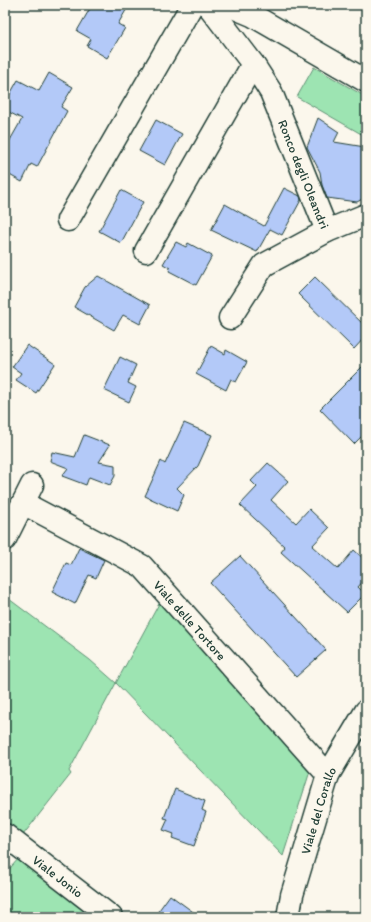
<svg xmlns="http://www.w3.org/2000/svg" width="371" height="922" viewBox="0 0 371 922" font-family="Itim,sans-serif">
  <rect width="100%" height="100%" fill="#fbf7ec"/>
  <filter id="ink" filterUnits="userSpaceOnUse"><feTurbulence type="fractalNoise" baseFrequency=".025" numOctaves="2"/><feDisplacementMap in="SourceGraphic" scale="8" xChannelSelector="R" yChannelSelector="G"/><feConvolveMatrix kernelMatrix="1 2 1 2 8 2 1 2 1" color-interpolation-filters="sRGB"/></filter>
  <g filter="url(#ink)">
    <g fill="#9de4b2" stroke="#5e9073">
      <polygon points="314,67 366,97 366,130 363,135 297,97"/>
      <polygon points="5,596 90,660 116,683 161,600 311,768 283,856 116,683 69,771 71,774 23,835 5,821"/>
      <polygon points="19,858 94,917 5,917 5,874"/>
    </g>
    <g fill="#b3c9f8" stroke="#1f3d34">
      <polygon points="92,5 129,5 118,24 125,28 107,58 87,46 91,39 77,31"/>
      <polygon points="49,73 73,87 61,107 67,111 37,167 31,164 22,182 6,173 10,165 5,161 5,149 22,119 5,110 5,103 18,80 39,91"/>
      <polygon points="318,118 339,132 334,142 365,147 366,197 357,202 327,198 322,185 320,172 307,147"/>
      <polygon points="156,120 182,134 165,165 139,151"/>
      <polygon points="284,188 300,196 301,200 282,235 270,229 257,252 211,230 225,204 264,226"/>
      <polygon points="121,190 143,202 121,243 99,231"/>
      <polygon points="176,242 186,247 188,243 212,256 196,285 169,271 170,268 163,264"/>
      <polygon points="98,276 150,305 140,324 123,315 114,330 74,307 85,287"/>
      <polygon points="315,277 366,327 366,336 354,349 298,294"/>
      <polygon points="27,345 55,364 36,393 16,380 21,373 12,367"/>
      <polygon points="211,346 225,354 226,350 247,362 236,382 231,379 226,390 196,374"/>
      <polygon points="120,357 136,365 128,383 136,387 129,402 104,390"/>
      <polygon points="366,363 366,432 354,444 320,409"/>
      <polygon points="184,423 212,435 198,466 177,488 184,495 177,511 145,496 161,461 165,464"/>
      <polygon points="84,435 110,445 99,462 115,465 115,476 110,485 89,477 86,485 62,476 68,468 50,461 52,452 75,457"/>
      <polygon points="268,463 288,481 271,500 296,523 309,509 329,528 312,546 338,569 354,550 366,561 366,578 358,587 365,594 347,612 281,552 285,547 240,505 257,487 251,481"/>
      <polygon points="79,548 104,560 96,578 89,575 75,604 52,592 66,563 71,565"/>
      <polygon points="240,556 326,650 296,677 210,583"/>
      <polygon points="175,789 205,801 202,810 206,812 194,846 172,838 174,834 163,830 168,819 164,818"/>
      <polygon points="170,895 200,917 154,917"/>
    </g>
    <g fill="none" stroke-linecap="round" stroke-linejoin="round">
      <defs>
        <g id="minor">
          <path id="s1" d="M208 5 253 64 271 92 327 231 264 265 230 318"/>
          <polyline points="228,5 252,15 366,81"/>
          <polyline points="68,220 192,5"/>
          <polyline points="327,231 366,215"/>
          <polyline points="146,251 253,64"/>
          <path id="s2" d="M23 503 142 566 328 775"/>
          <polyline points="5,539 32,485"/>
          <path id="s3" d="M5 835 111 917"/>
          <path id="s4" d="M288 917 292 895 328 775 366 711"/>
        </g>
      </defs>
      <use href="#minor" stroke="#1f3d34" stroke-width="25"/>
      <use href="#minor" stroke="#fbf7ec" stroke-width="22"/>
    </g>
  </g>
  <g text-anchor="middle" stroke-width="3" stroke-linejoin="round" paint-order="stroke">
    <g font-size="13" fill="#1f3d34" stroke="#fbf7ec">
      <text dy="5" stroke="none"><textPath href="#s1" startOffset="196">Ronco degli Oleandri</textPath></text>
      <text dy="5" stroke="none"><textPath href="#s2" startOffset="207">Viale delle Tortore</textPath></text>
      <text dy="5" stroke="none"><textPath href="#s4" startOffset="111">Viale del Corallo</textPath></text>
      <text dy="5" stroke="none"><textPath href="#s3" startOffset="67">Viale Jonio</textPath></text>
    </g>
  </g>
  <rect width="371" height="922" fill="none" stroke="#fbf7ec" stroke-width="20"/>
  <rect x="10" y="10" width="351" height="902" fill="none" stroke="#1f3d34" stroke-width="1.5" filter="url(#ink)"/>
</svg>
